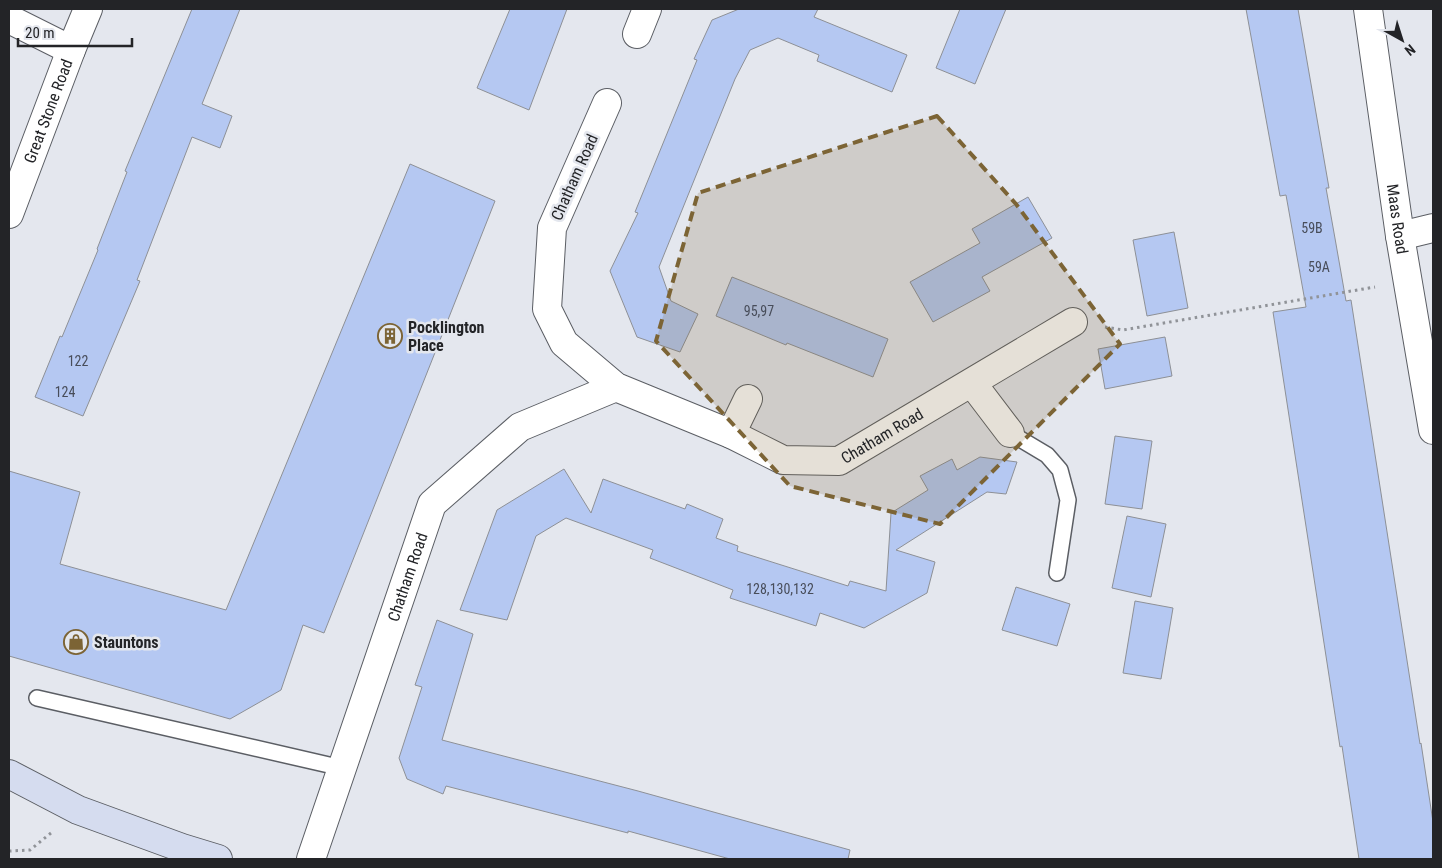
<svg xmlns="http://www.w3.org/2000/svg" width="1442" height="868" viewBox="0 0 1442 868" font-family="'Roboto Condensed',sans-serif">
  <rect width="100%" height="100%" fill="#e4e7ee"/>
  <g fill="#b5c8f2" stroke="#8d9096">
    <polygon points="192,9 240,9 202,104 232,116 220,148 192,137 137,280 140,281 83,416 35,397 60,336 62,337 98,250 97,249 127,172 125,171"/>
    <polygon points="510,9 567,9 529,110 477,88"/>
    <polygon points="739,9 818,9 814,17 907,55 892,92 817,61 819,55 778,38 750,50 735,79 659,267 671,301 698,314 680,352 637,337 610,271 638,213 635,212 697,60 694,59 712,20"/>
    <polygon points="960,9 1006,9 975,84 936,68"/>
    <polygon points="1246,9 1298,9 1329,188 1326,188 1336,244 1346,301 1351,300 1420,744 1421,743 1433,822 1433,859 1359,859 1342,746 1340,747 1273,312 1306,307 1286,195 1280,196"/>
    <polygon points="410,164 495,201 324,633 303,625 281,690 230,719 9,656 9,471 80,492 60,564 226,610"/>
    <polygon points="1028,197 1052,238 982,277 990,291 933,322 910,282 980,243 972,229"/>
    <polygon points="1174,232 1188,308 1147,316 1133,240"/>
    <polygon points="732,277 888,339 873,377 787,343 786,345 716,316"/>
    <polygon points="1165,337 1172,376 1105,389 1098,349"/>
    <polygon points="1115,436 1152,441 1142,509 1105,504"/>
    <polygon points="980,457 1017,462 1006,494 987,492 896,550 935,562 927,593 864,628 820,613 816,626 730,598 733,590 650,558 653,550 566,518 536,536 507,620 460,610 497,510 564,469 591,513 603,479 685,509 687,504 723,519 716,538 738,546 737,551 848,586 850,581 886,591 891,513 928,490 920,476 952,459 957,470"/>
    <polygon points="1127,516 1166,524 1151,597 1112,588"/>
    <polygon points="1016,587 1070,604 1057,646 1002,630"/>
    <polygon points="1135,601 1173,608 1161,679 1123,673"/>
    <polygon points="437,620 473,634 442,740 638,791 850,850 848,859 730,859 628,831 628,833 446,786 443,794 407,779 399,758 422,687 415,685"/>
  </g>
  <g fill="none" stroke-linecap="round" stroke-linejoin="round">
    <defs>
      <g id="service">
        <polyline points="1010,433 1047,455 1060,470 1068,500 1057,573"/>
        <polyline points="37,698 342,768"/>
      </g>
      <g id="minor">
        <path id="s1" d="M1368 9 1400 236 1433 430"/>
        <polyline points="9,19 71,50"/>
        <polyline points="637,34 647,9"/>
        <polyline points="607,103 552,228 547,309 564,343 616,387 731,434 748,399"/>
        <polyline points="1400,236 1433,228"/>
        <polyline points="972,383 1010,433"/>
        <path id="s2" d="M731 434 783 460 839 461 1073 322"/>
        <path id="s3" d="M311 859 432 504 520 427 616 387"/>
      </g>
      <g id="tertiary">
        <path id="s4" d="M9 214 71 50 88 9"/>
      </g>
      <polyline id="secondary" points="9,774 78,810 182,848 218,859"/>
    </defs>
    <use href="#service" stroke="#5b5e64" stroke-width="18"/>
    <use href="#minor" stroke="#5b5e64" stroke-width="30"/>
    <use href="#tertiary" stroke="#5b5e64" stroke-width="30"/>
    <use href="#secondary" stroke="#5b5e64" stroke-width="30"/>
    <g stroke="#909398" stroke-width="3" stroke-dasharray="2.5 4" stroke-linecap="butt">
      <polyline points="1105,327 1123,330 1375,287"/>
      <polyline points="9,851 30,850 51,833"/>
    </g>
    <use href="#service" stroke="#fff" stroke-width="15"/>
    <use href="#minor" stroke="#fff" stroke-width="28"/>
    <use href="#tertiary" stroke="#fff" stroke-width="28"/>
    <use href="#secondary" stroke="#d5dcef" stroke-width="28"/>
  </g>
  <path fill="#7c6435" fill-opacity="0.2" stroke="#7c6435" stroke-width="4" stroke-dasharray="10 6" stroke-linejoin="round" d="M937 116 1016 204 1120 344 940 524 790 486 656 341 698 193Z"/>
  <defs>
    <symbol id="building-ring" viewBox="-11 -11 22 22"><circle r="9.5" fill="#e4e7ee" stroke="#7c6435" stroke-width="1.5"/><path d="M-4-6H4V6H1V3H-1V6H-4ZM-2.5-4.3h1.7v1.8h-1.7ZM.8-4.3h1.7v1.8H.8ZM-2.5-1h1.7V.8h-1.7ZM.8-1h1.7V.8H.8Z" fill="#7c6435"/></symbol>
    <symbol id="shop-ring" viewBox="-11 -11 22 22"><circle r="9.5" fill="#e4e7ee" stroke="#7c6435" stroke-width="1.5"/><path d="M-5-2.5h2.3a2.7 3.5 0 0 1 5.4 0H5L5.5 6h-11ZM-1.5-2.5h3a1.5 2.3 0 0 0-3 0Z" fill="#7c6435"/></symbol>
  </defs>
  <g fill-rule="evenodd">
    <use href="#building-ring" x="376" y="322" width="28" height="28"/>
    <use href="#shop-ring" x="62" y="628" width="28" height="28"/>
  </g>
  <g text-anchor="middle" stroke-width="5" stroke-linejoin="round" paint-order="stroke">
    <g font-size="14" fill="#484d5a">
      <text x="1312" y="233">59B</text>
      <text x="1319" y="272">59A</text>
      <text x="759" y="316">95,97</text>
      <text x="78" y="366">122</text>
      <text x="65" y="397">124</text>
      <text x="780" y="594">128,130,132</text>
    </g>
    <g font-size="16" fill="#232427" stroke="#e4e7ee">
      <text dy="6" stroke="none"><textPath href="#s4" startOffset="110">Great Stone Road</textPath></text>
      <text transform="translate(574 177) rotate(-66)" y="6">Chatham Road</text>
      <text dy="6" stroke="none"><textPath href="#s1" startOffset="212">Maas Road</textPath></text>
      <text dy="6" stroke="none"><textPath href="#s2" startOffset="164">Chatham Road</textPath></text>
      <text dy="6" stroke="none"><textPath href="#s3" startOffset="298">Chatham Road</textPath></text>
    </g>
    <g font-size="16" font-weight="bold" fill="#232427" stroke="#e4e7ee" text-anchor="start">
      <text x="408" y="333">Pocklington<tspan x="408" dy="18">Place</tspan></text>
      <text x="94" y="648">Stauntons</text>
    </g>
  </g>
  <rect width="1442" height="868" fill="none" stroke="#232427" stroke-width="20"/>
  <g transform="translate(1402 40) rotate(141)" stroke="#e4e7ee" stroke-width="4" paint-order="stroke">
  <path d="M0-4L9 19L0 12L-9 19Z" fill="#232427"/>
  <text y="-8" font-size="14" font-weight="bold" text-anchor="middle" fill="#232427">N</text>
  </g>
  <path d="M18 38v8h114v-8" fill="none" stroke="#232427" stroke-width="2.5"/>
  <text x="25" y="38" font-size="15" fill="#232427" stroke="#e4e7ee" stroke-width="4" paint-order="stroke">20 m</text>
</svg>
